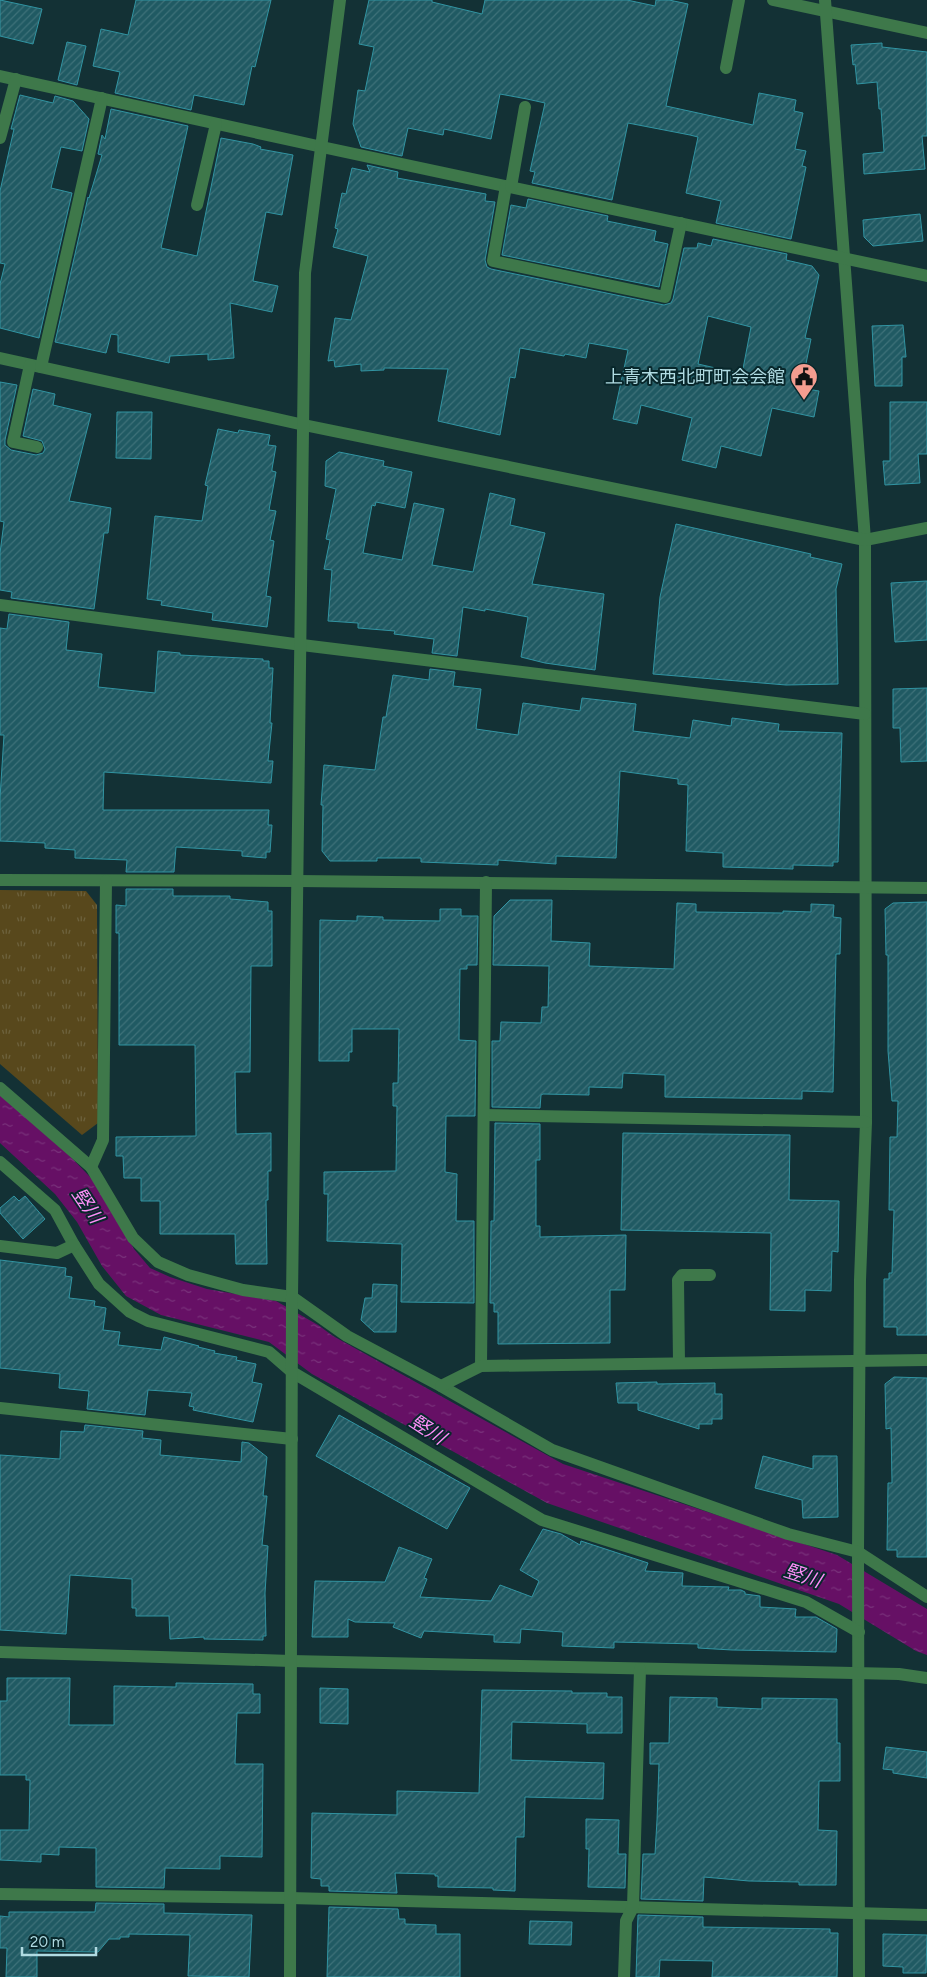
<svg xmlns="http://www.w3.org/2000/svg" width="927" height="1977" viewBox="0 0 927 1977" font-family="Figtree,'Noto Sans JP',sans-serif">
  <defs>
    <pattern id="grass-tufts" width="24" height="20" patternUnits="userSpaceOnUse" patternTransform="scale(1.25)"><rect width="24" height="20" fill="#58481c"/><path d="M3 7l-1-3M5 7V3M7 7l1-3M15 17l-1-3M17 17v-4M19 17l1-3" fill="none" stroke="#6d623d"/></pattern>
    <pattern id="water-ripples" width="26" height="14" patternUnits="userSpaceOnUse" patternTransform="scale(1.25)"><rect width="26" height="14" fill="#661065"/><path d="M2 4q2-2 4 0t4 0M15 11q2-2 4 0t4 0" fill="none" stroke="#79327b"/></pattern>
    <pattern id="building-hatch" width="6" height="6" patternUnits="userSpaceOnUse" patternTransform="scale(1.25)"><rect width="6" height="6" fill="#205a63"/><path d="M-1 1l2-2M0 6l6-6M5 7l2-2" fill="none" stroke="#3e7179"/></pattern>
  </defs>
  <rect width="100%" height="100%" fill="#133135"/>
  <polygon fill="url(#grass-tufts)" points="0,890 86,891 97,905 98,1123 82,1135 0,1064"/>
  <polygon fill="url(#water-ripples)" points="0,1095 62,1148 93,1180 134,1249 150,1268 170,1277 207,1289 276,1301 318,1325 333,1336 563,1464 837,1555 927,1609 927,1655 916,1651 839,1604 547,1503 312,1374 269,1342 161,1315 126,1296 102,1266 77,1222 55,1194 0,1143"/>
  <g fill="url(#building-hatch)" stroke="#3194a2" fill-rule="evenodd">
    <polygon points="0,0 42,9 33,44 0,36"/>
    <polygon points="136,0 271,0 255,67 252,66 244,105 194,95 191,110 115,93 120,72 93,66 101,29 128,35"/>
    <polygon points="369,0 432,0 432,2 482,14 485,0 627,0 655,6 656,0 669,0 688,4 666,106 753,125 759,93 796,100 794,111 803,113 795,149 806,151 802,166 806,167 791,239 716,223 721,201 686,193 698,137 690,135 628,123 612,200 532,183 535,172 530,171 545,103 527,99 500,94 491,139 444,129 443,135 408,128 402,156 361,147 353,124 358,90 365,91 374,47 359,44"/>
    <polygon points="67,42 86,46 77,85 58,80"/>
    <polygon points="882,43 882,47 927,52 927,136 922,136 925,169 864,174 863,154 884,152 881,109 879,109 877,82 857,84 855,64 853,65 851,45"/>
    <polygon points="20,95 53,103 55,96 73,101 89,119 82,151 61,147 51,188 72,193 39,338 0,328 0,284 5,264 0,263 0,191 14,129 11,129"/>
    <polygon points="111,109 188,126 161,248 197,256 221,138 253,144 261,147 260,149 293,155 282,215 266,212 253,281 278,286 272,312 230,303 234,358 208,360 208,354 170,356 169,363 118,352 118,335 111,334 106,353 55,342 88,197 89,198 102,155 98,154 102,135 105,139"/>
    <path d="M367 165 398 172 397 178 486 194 485 201 495 202 485 260 487 267 491 269 664 305 671 303 673 299 684 248H697L698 243 711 246 713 239 787 254 786 260 812 266 819 275 805 338 811 339 801 388 819 391 814 417 772 408 761 456 721 446 716 468 682 460 692 418 641 405 637 424 613 419 628 350 589 343 586 358 565 354 564 356 520 348 515 378 510 377 500 435 438 421 448 369 384 368V370L361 371V364L335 367 334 360 328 361 335 318 351 320 368 256 333 247 338 229 335 228 342 193 346 194 352 168 370 172ZM708 316 751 327 742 374 698 364Z"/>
    <polygon points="528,199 608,216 607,221 656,231 654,241 668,244 659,287 502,255 511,205 526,208"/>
    <polygon points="920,214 923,241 873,246 864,237 863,220"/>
    <polygon points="903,325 906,357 902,357 902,386 875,386 872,326"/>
    <polygon points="0,382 17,385 5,440 5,445 11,450 36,455 43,453 45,449 42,441 23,436 33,389 55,394 53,405 91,414 69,501 111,508 108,533 104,533 94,609 11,598 12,592 0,590 0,553 4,522 0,521"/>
    <polygon points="890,402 927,402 927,454 918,454 920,483 885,485 883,461 890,461"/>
    <polygon points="117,412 152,412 151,459 116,458"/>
    <polygon points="218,429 238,433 239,430 270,435 268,445 276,446 272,469 272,471 276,472 269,510 276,511 270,540 274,541 266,596 271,597 267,627 212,620 213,613 161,605 162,601 147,599 155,516 202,521 208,486 205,485"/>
    <polygon points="339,452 384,461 383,466 412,472 405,508 376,502 375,506 372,505 363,553 402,560 414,503 444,509 432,565 473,572 490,493 515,499 510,525 545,533 532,584 604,594 595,670 545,663 521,657 528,617 485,609 485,611 463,607 457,656 432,653 434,639 394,634 395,631 358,628 358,623 328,621 332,570 324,569 330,540 326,539 336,489 325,486 326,461"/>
    <polygon points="676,524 811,554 810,557 842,564 836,589 838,684 786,685 653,674 660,597"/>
    <polygon points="927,581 927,640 895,642 891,583"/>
    <polygon points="9,614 69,622 66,650 102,654 98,687 155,693 158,651 180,653 180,655 263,659 263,661 269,661 269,668 273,668 270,723 272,723 268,761 273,761 271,783 104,772 103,810 269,810 268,825 272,825 270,852 266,852 266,858 242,856 242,851 176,847 174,872 126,872 127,860 75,858 75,850 45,848 45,843 0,841 0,798 4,735 0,735 0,628 7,629"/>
    <polygon points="430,669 455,672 453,686 481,689 476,729 518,735 523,703 580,711 582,698 636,704 633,731 690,738 693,720 731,726 732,718 779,724 778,731 842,733 838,862 833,862 833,866 793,865 793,869 723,867 723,853 686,851 688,785 678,784 678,779 620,771 616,858 556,856 556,864 498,860 498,865 421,862 421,858 377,858 377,861 330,861 322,851 323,805 321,805 324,765 375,770 383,717 386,717 393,675 429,680"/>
    <polygon points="927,688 927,761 901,762 900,728 893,728 893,689"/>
    <polygon points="126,889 173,889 173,896 230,896 230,899 268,902 268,911 272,911 272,966 251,966 250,1072 235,1072 236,1134 271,1133 271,1171 268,1171 268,1200 266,1200 267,1264 236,1264 235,1234 160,1234 160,1201 141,1201 141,1178 124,1178 123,1156 116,1156 116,1137 196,1136 195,1045 119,1045 119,933 116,933 116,905 126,906"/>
    <polygon points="510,900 552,900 551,941 590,943 589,966 674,969 677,903 696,904 696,912 783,913 783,911 811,912 811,904 834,905 833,917 841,918 840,954 836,954 833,1092 802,1091 802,1099 665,1097 665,1075 623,1073 622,1088 589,1087 589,1095 543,1094 541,1095 540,1108 492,1107 492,1041 500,1041 501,1022 541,1023 542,1007 548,1007 549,966 493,965 494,916"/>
    <polygon points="927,902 927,1335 897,1335 897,1327 884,1327 884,1279 889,1279 889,1273 892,1273 894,1210 889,1210 890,1137 897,1137 898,1101 892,1101 888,1051 888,955 886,955 885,909 893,903"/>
    <polygon points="440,909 461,909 461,916 478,916 477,965 467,965 467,969 460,969 459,1040 476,1041 475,1116 446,1116 445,1172 457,1174 456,1221 474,1221 474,1303 401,1302 402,1244 327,1241 328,1194 324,1194 324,1172 396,1171 397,1106 393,1106 393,1083 398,1083 399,1029 352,1029 352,1052 349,1052 349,1061 319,1061 320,920 357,921 357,916 383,917 383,920 440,921"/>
    <polygon points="495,1123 540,1124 540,1160 536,1160 536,1226 540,1226 540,1237 626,1235 625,1290 610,1290 610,1343 498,1344 498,1312 494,1312 494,1303 490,1303 491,1221 494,1221"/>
    <polygon points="623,1133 790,1135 789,1200 839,1201 838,1252 832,1251 831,1291 805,1290 805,1311 770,1310 771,1233 621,1230"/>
    <polygon points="14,1196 19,1201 25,1196 45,1219 23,1239 0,1213 0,1208"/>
    <polygon points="0,1260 66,1268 65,1276 72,1277 69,1298 95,1301 94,1306 106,1308 103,1330 120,1332 118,1345 161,1350 164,1337 199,1346 198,1347 215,1351 214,1353 237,1357 236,1360 256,1364 252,1382 262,1384 253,1422 193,1410 194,1407 189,1406 192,1393 148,1390 145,1415 87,1409 89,1391 59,1388 60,1374 0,1368"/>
    <polygon points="373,1284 397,1285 396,1332 374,1332 361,1320 365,1298 372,1298"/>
    <polygon points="894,1377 927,1378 927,1557 897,1557 897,1550 887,1550 888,1483 892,1483 891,1428 886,1429 885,1384"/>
    <polygon points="657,1382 657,1384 715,1383 715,1394 722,1394 722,1419 712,1419 712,1424 699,1424 699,1429 638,1410 638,1403 618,1403 616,1383"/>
    <polygon points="339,1415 470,1488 447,1529 316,1456"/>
    <polygon points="85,1425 143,1431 142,1438 161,1440 160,1455 241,1462 242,1442 249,1443 267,1457 263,1496 267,1496 262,1545 268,1546 265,1593 266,1636 263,1636 263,1640 204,1639 204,1637 170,1639 169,1616 136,1616 136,1608 132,1608 132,1579 70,1575 66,1634 0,1630 0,1455 60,1459 61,1431 84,1432"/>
    <polygon points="763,1456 813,1469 813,1456 837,1456 838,1517 803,1518 802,1500 755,1488"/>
    <polygon points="543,1529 561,1534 580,1545 581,1541 648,1563 645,1571 683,1573 682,1586 729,1587 728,1590 741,1590 745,1592 745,1594 760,1596 760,1607 796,1609 795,1617 816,1617 837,1629 836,1652 732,1650 698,1648 698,1644 614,1642 614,1648 562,1646 563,1632 521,1629 520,1643 494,1642 494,1635 424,1631 421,1638 393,1627 395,1623 355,1622 348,1619 348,1637 312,1637 315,1581 385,1582 399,1547 432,1559 424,1578 427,1579 420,1597 491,1601 500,1585 532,1597 539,1581 520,1570"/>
    <polygon points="7,1678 70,1678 69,1725 114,1725 114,1686 176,1687 176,1683 253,1684 253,1694 260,1694 260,1713 237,1713 235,1764 263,1764 262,1857 220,1856 220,1869 165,1868 164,1888 96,1887 96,1848 59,1847 59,1855 41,1854 41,1862 0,1860 0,1830 29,1830 30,1780 26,1780 26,1775 0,1775 0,1701 7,1701"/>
    <polygon points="320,1688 348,1689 348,1724 320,1723"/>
    <polygon points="482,1690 572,1691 572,1693 607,1693 607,1697 622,1697 622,1733 587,1733 587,1724 512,1722 511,1760 604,1763 603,1799 525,1797 524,1837 516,1837 515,1891 493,1890 493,1888 438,1887 438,1876 435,1876 435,1874 395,1873 397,1893 329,1891 329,1886 321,1886 321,1879 311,1878 312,1813 397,1815 397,1791 479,1793"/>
    <polygon points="670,1697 717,1698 717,1707 762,1709 762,1698 837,1699 837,1743 840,1743 840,1781 819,1781 818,1830 837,1831 836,1885 799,1885 799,1882 749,1881 704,1877 703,1901 641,1899 643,1854 655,1854 657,1820 659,1764 650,1764 650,1743 669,1743"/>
    <polygon points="886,1747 927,1752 927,1778 893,1773 893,1770 883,1769"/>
    <polygon points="586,1819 619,1820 618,1854 626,1854 625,1888 588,1887 589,1849 586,1849"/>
    <polygon points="96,1903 164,1904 164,1913 252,1915 249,1977 188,1976 190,1935 129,1934 129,1937 120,1937 120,1939 109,1939 98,1952 37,1951 37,1977 6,1977 7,1948 0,1948 0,1916 9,1917 9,1912 95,1912"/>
    <polygon points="329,1907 398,1909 399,1919 405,1919 405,1924 436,1925 436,1934 460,1934 460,1977 327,1977"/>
    <polygon points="638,1915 703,1917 703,1927 830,1929 830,1933 838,1933 837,1977 712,1977 713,1961 660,1960 659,1977 636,1977"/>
    <polygon points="530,1921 572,1922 571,1945 529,1944"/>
    <polygon points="883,1934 927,1935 926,1973 903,1973 903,1967 883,1966"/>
  </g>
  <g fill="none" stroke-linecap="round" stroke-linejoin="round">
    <g stroke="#3e784a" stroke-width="12">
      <polyline points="773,0 927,33"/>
      <polyline points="825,0 865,540 866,1122 860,1280 858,1552 859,1977"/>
      <polyline points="726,68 739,0"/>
      <polyline points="0,76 322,147 927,276"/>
      <polyline points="0,138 16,79"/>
      <polyline points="506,186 493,261 665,297 681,223"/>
      <polyline points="511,187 525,107"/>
      <polyline points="197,205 216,124"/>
      <polyline points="0,358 304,425 865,540 927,528"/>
      <polyline points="30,365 13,442 37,447"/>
      <polyline points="41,367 102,98"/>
      <polyline points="0,605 302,645 865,714"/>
      <polyline points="0,880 298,881 927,888"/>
      <polyline points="0,1088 91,1167 133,1238 158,1262 188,1275 243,1290 292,1297 347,1336 441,1386 552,1450 788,1534 858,1552 927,1597"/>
      <polyline points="484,1115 866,1122"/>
      <polyline points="0,1162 55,1210 74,1245 99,1284 130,1312 148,1321 269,1352 292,1372 542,1520 806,1602 859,1632"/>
      <polyline points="91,1167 103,1140 106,881"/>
      <polyline points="0,1246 57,1253 74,1245"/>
      <polyline points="679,1363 678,1280 682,1275 710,1275"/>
      <polyline points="481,1366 486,882"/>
      <polyline points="441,1386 481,1366 927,1360"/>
      <polyline points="0,1408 292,1439"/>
      <polyline points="0,1652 291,1661 899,1674 927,1678"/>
      <polyline points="0,1894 290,1898 927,1915"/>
      <polyline points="290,1977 292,1297 305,273 340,0"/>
      <polyline points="624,1977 626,1921 633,1907 640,1669"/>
    </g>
  </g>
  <defs>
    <symbol id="civic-pin" viewBox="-11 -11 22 30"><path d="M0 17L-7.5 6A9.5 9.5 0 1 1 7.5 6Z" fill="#f59d90" stroke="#08272b"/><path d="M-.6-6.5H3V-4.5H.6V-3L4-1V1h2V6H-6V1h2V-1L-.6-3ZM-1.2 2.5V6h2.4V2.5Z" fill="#111"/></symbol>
  </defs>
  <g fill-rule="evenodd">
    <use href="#civic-pin" x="788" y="361" width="32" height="43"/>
  </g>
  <g text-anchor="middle" stroke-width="4" stroke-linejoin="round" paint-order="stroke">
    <g font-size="18" fill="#b0dbe2" stroke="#08272b" text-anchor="end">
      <text x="785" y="383">上青木西北町町会会館</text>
    </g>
    <g font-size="19" font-style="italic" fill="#fc8ff7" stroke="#08272b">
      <text transform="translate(88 1205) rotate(56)" y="7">竪川</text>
      <text transform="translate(428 1429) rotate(33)" y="7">竪川</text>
      <text transform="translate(803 1575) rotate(18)" y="7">竪川</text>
    </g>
  </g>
  <path d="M22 1947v8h74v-8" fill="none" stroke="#b0dbe2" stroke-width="2.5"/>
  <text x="30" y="1947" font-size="15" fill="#b0dbe2" stroke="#08272b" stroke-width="4" paint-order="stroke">20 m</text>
</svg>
